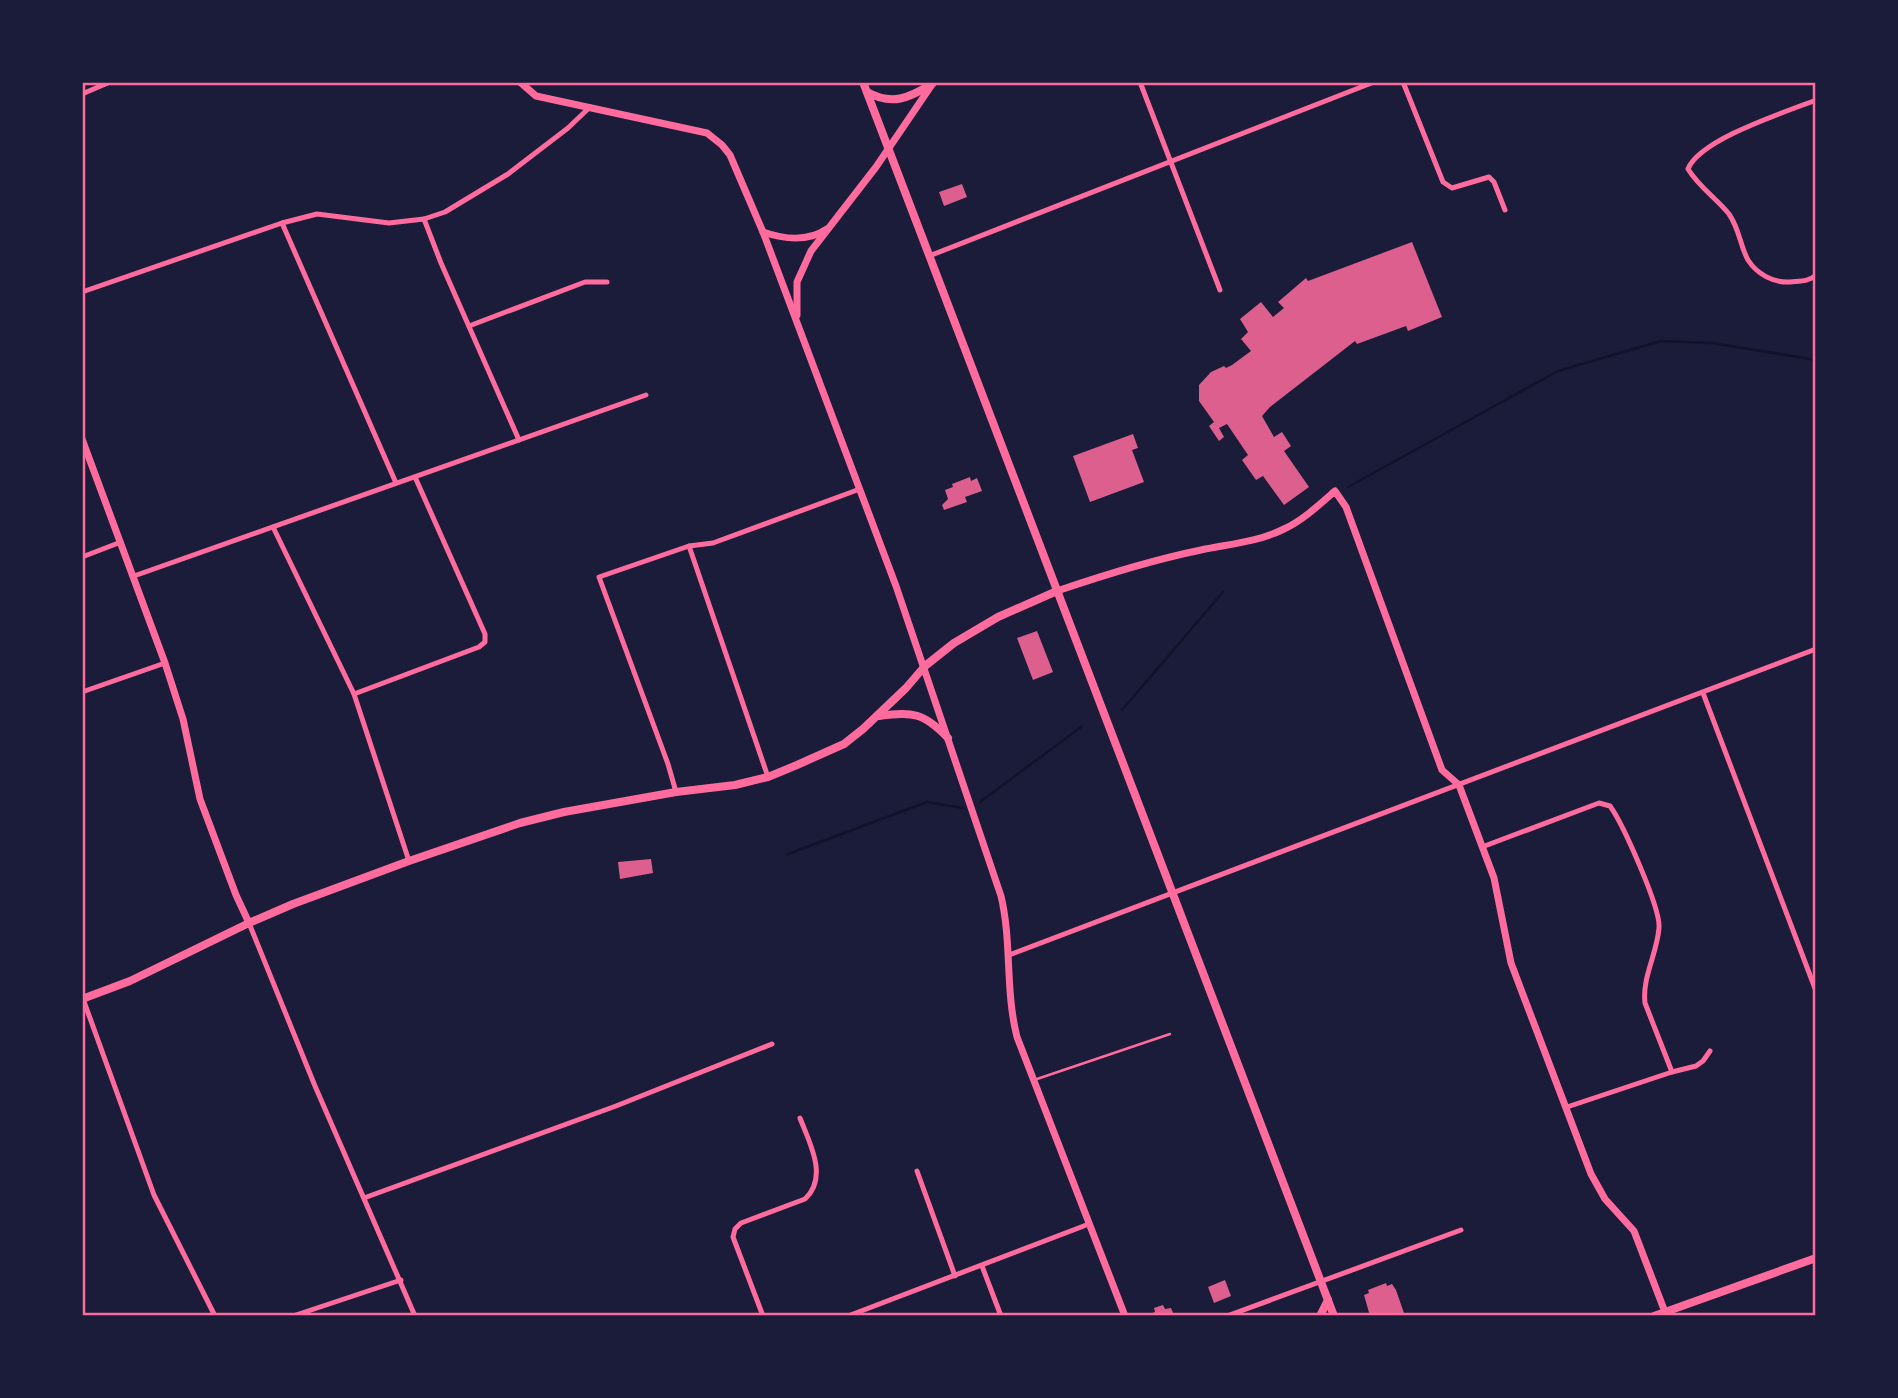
<svg xmlns="http://www.w3.org/2000/svg" width="1898" height="1398" viewBox="0 0 1898 1398" font-family="'Roboto Serif',serif">
  <rect width="100%" height="100%" fill="#1b1b3a"/>
  <g fill="none" stroke-linecap="round" stroke-linejoin="round">
    <g stroke="#12122b" stroke-width="2.5">
      <polyline points="1348,487 1558,371 1661,341 1712,343 1816,360"/>
      <polyline points="1122,710 1223,592"/>
      <polyline points="980,802 1081,727"/>
      <polyline points="788,854 927,802 963,808"/>
    </g>
  </g>
  <g fill="#dd5f8e">
    <polygon points="962,184 967,197 944,206 939,192"/>
    <polygon points="1412,242 1442,317 1408,331 1406,326 1357,344 1355,341 1270,407 1262,416 1274,437 1282,432 1291,446 1284,451 1309,487 1284,505 1263,476 1256,480 1242,460 1248,455 1227,424 1219,428 1224,437 1219,441 1209,426 1214,422 1199,401 1199,385 1211,372 1224,366 1226,368 1232,365 1251,351 1241,339 1248,332 1240,319 1261,302 1273,317 1284,308 1278,302 1306,278 1308,281"/>
    <polygon points="1133,434 1138,448 1132,450 1144,482 1090,502 1073,456"/>
    <polygon points="970,477 971,481 977,478 982,491 965,497 967,502 944,510 942,505 948,499 945,490 953,487 952,484"/>
    <polygon points="1037,631 1053,672 1033,680 1017,638"/>
    <polygon points="651,859 653,873 620,879 618,862"/>
    <polygon points="1225,1280 1231,1296 1214,1303 1208,1287"/>
    <polygon points="1386,1283 1387,1286 1392,1284 1396,1290 1405,1316 1370,1316 1364,1295 1369,1293 1368,1290"/>
    <polygon points="1163,1305 1165,1309 1171,1308 1174,1315 1146,1316 1155,1312 1154,1308"/>
  </g>
  <g fill="none" stroke-linecap="round" stroke-linejoin="round">
    <polyline stroke="#ff6b9d" stroke-width="2.5" points="1034,1080 1170,1034"/>
    <g stroke="#ff6b9d" stroke-width="5">
      <polyline points="1140,82 1220,290"/>
      <polyline points="1403,82 1443,182 1452,188 1489,177 1494,182 1505,210"/>
      <polyline points="82,94 110,82"/>
      <path d="M1816 100C1786 112 1700 139 1688 169 1699 187 1716 198 1729 214 1740 230 1740 246 1748 260 1757 274 1773 283 1790 282 1799 281 1809 282 1816 275"/>
      <polyline points="424,219 441,263 519,440"/>
      <polyline points="282,223 396,483"/>
      <polyline points="929,256 1374,82"/>
      <polyline points="82,292 282,223 317,214 389,223 424,219 445,212 508,174 568,128 590,107"/>
      <polyline points="469,326 585,282 607,282"/>
      <polyline points="273,527 354,694 409,861"/>
      <polyline points="689,546 768,777"/>
      <polyline points="82,557 121,542"/>
      <polyline points="134,576 646,395"/>
      <polyline points="82,692 165,663"/>
      <polyline points="1703,693 1816,991"/>
      <polyline points="354,694 479,647 485,642 485,634 415,477"/>
      <polyline points="676,792 668,764 599,577 689,546 713,543 860,489"/>
      <path d="M1482 847 1599 803 1610 806C1623 824 1661 909 1659 928 1657 954 1642 977 1645 1003L1672 1072"/>
      <polyline points="249,923 315,1086 415,1316"/>
      <polyline points="1009,955 1816,649"/>
      <polyline points="82,996 154,1195 215,1316"/>
      <polyline points="1567,1107 1672,1072 1696,1066 1703,1061 1710,1051"/>
      <polyline points="917,1171 955,1276"/>
      <polyline points="364,1198 616,1106 772,1044"/>
      <polyline points="982,1266 1001,1316"/>
      <polyline points="293,1316 401,1280"/>
      <path d="M763 1316 733 1237 735 1229 741 1223 805 1199C829 1177 809 1142 800 1118"/>
      <polyline points="848,1316 1089,1224"/>
      <polyline points="1227,1316 1461,1230"/>
    </g>
    <g stroke="#ff6b9d" stroke-width="7">
      <path d="M520 82 536 96 707 133 722 145 730 155 763 232 896 586 1001 896C1012 942 1005 990 1017 1037L1125 1316"/>
      <path d="M763 232C783 239 808 242 827 229"/>
      <polyline points="797,315 797,282 811,251 876,167 931,86"/>
      <polyline points="82,439 165,663 183,719 200,799 236,895 249,923"/>
      <path d="M1057 591C1104 575 1152 560 1201 550 1229 544 1258 542 1284 529 1303 520 1319 505 1335 491L1346 507 1442 770 1459 785 1494 878 1511 963 1591 1174 1605 1199 1634 1231 1665 1312"/>
    </g>
    <g stroke="#ff6b9d" stroke-width="8">
      <polyline points="863,82 1334,1316"/>
      <path d="M867 92C892 106 909 98 932 84"/>
      <path d="M879 716C913 712 923 712 948 738"/>
      <polyline points="82,999 130,981 249,923 293,904 409,861 520,823 564,812 676,792 735,785 768,777 797,765 844,744 863,729 906,688 925,666 954,643 998,617 1057,591"/>
      <polyline points="1320,1316 1328,1300"/>
      <polyline points="1654,1316 1816,1258"/>
    </g>
  </g>
  <rect width="1898" height="1398" fill="none" stroke="#1b1b3a" stroke-width="168"/>
  <rect x="84" y="84" width="1730" height="1230" fill="none" stroke="#ff6b9d" stroke-width="2.5"/>
</svg>
